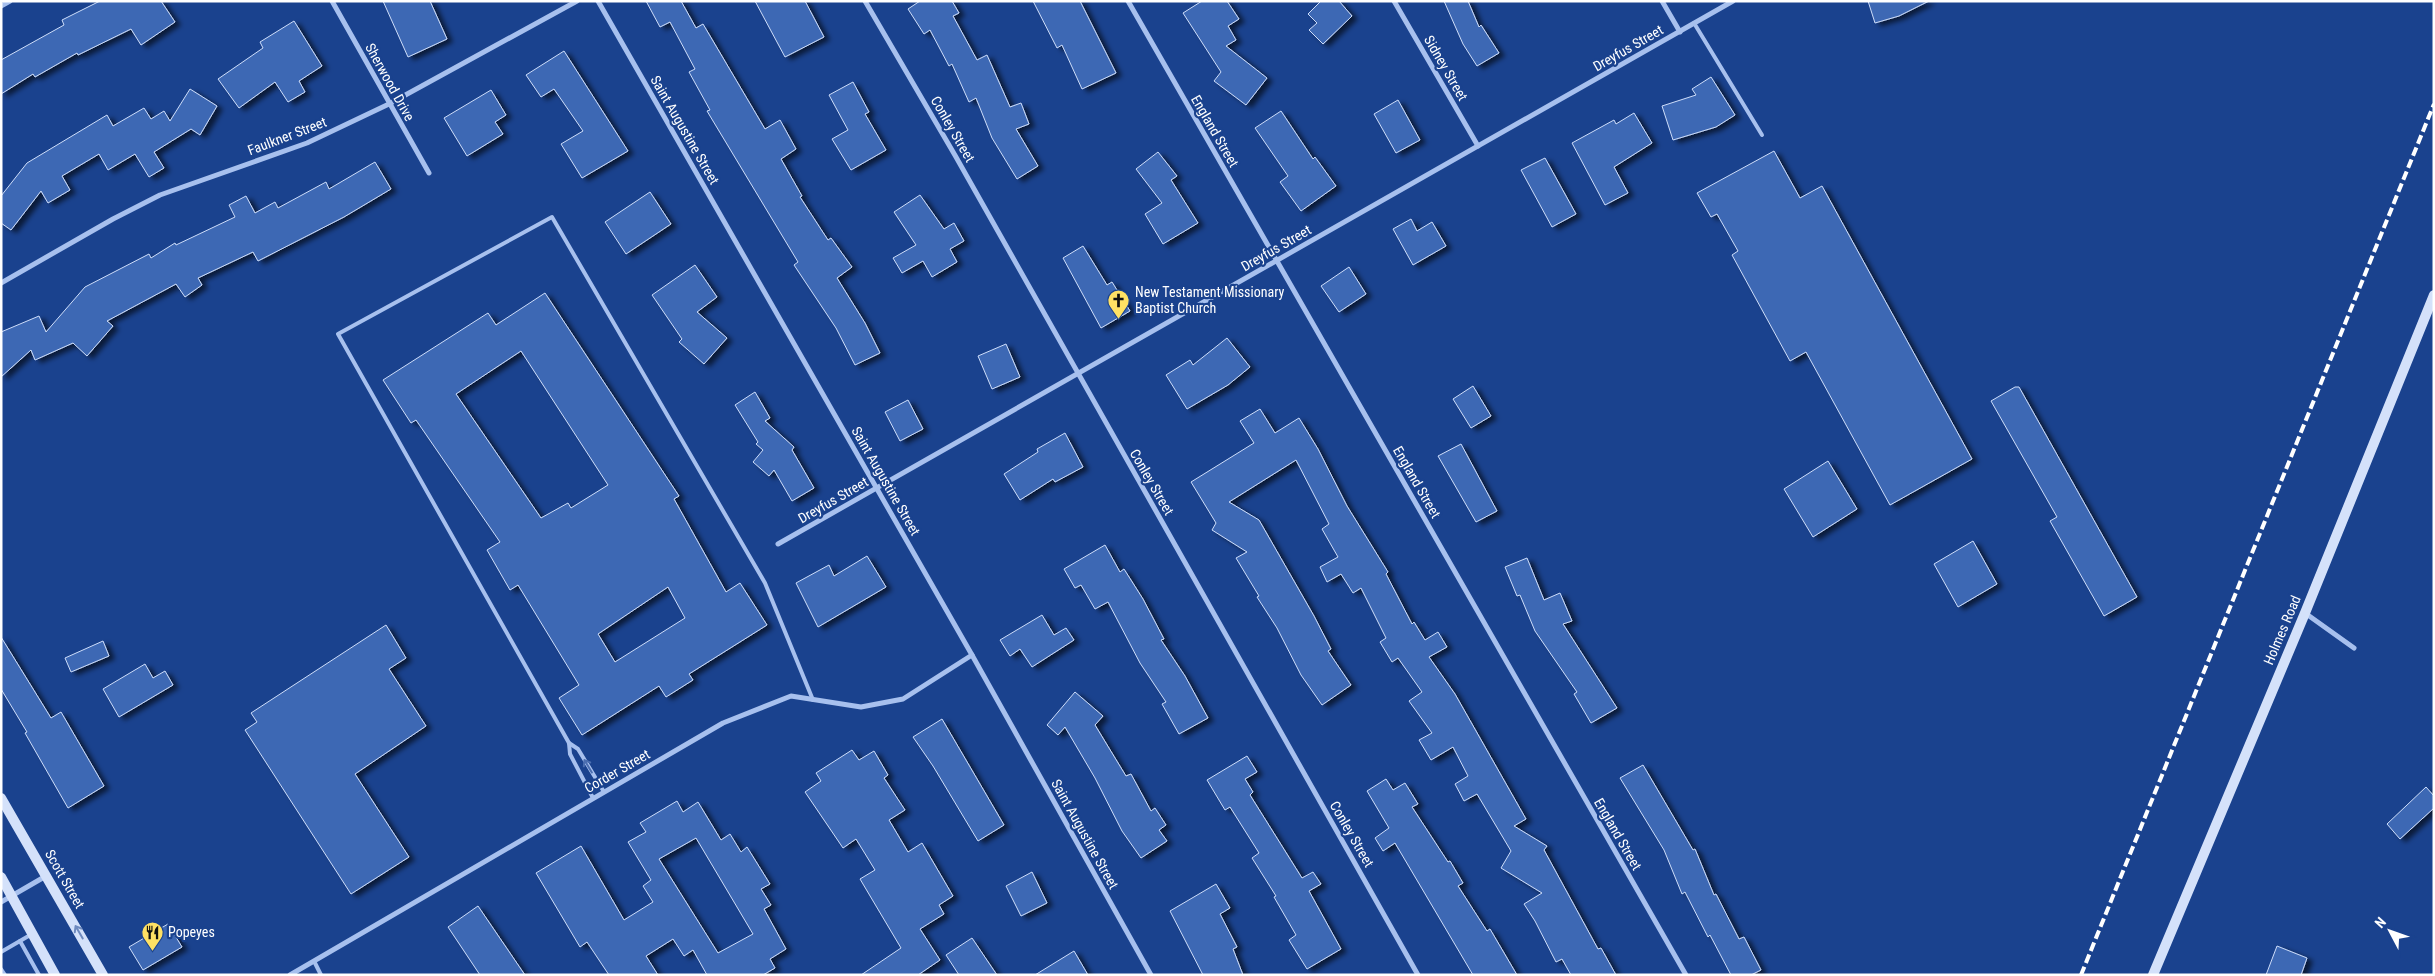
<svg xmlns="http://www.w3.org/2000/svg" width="2435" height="976" viewBox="0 0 2435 976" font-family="'Roboto Condensed',sans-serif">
  <defs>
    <filter id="shadow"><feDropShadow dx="5.5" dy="3" stdDeviation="2.5" flood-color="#0009"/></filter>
  </defs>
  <rect width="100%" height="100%" fill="#1a428e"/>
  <g fill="#3e68b4" stroke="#cdddfa" fill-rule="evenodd" filter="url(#shadow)">
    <polygon points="100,1 161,1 175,22 141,45 131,29 78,55 77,53 35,77 33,74 1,94 1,60 64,25 62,20"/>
    <polygon points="383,1 430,1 447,39 408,57"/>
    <polygon points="646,1 681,1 696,28 703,24 765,129 780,120 796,149 781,159 802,196 800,197 828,240 831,238 852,267 837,278 865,323 880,353 855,365 836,328 794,265 798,262 707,111 710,110 689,72 695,69 670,22 660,27"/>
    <polygon points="755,1 805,1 824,37 785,57"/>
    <polygon points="920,1 952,1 959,13 953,16 977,60 987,55 1010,107 1021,103 1029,124 1016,129 1038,166 1017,179 992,138 976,98 969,102 952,64 949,66 930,30 924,34 908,9"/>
    <polygon points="1033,1 1080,1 1116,73 1082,89 1062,45 1057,48"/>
    <polygon points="1202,1 1227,1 1239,19 1228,26 1236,40 1226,46 1267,78 1246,105 1214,81 1221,72 1183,13"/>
    <polygon points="1321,1 1339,1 1352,16 1323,44 1309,30 1317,23 1308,14"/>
    <polygon points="1444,1 1468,1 1479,27 1481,25 1499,53 1477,66 1463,44"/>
    <polygon points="1868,1 1929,1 1899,16 1875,23"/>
    <polygon points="294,21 322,66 299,81 305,92 288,102 275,82 239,108 218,79 263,48 260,42"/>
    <polygon points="564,51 628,151 582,178 561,144 583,131 554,89 541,97 526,75"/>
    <polygon points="1711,77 1735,115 1716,127 1673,140 1662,106 1696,95 1692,89"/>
    <polygon points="853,82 869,112 865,114 886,150 851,170 832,139 848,130 829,95"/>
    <polygon points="190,89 217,106 200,135 191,129 154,152 164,168 149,177 135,154 108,170 99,154 62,176 70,190 48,203 41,191 11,230 1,223 1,196 27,163 107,115 113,126 144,108 151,119 164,111 170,121"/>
    <polygon points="491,90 506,115 495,122 503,134 467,156 444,118"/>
    <polygon points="1398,100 1420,140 1396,153 1374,114"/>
    <polygon points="1281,111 1313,159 1315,157 1336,186 1301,211 1280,182 1288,176 1255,128"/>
    <polygon points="1634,113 1652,143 1614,167 1628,193 1605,205 1572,143 1614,120 1616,124"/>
    <polygon points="1774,151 1800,198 1822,186 1972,459 1890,505 1806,352 1790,361 1732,255 1738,251 1717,214 1711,217 1697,193"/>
    <polygon points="1158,152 1177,176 1171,180 1198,223 1163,244 1145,214 1162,203 1136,169"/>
    <polygon points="1545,158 1576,214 1552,227 1521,170"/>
    <polygon points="375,162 391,189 344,217 258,261 253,252 198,278 202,285 185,297 176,284 107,321 113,326 87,356 73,343 35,360 31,350 1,377 1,332 39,316 46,332 85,287 149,254 151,258 175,243 176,245 235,217 229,205 246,196 255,213 275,202 278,208 326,182 329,189"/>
    <polygon points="650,192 671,224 626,254 605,222"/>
    <polygon points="920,195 944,229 954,223 964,241 950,249 957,262 932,277 923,261 902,273 893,258 916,245 894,212"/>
    <polygon points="1411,219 1417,231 1432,222 1446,246 1413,265 1393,229"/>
    <polygon points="1083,246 1107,285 1112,282 1130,311 1101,328 1063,258"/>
    <polygon points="695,265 717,297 697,312 727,338 704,364 679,342 682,339 652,295"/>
    <polygon points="1349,267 1366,294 1339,312 1321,286"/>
    <path d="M545 293 679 496 674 499 726 592 740 583 767 625 689 674 693 680 666 697 659 686 582 735 559 698 579 685 518 585 510 590 487 550 500 542 416 420 411 423 383 380 488 313 496 325ZM521 351 608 485 571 508 568 503 541 518 456 394ZM668 587 685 618 615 662 598 634Z"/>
    <polygon points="1227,338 1250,367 1228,385 1187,409 1166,375 1190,360 1193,365"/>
    <polygon points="1006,344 1020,377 992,389 978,356"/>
    <polygon points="1473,386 1491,416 1471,428 1453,399"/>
    <polygon points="2015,387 2019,387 2137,597 2104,616 2050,521 2057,517 1991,401"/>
    <polygon points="755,392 770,418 765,421 794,447 792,450 814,488 792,501 774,470 769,476 753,462 763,450 756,444 758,442 735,405"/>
    <polygon points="908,400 923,429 900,441 885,412"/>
    <polygon points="1260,409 1275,433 1299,418 1318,449 1347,506 1388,572 1386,574 1412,624 1414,622 1425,640 1438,632 1447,647 1429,657 1455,694 1526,819 1514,826 1547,846 1544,850 1598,949 1601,948 1616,975 1571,975 1562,959 1556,962 1535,921 1524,904 1542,893 1501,868 1511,851 1477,794 1464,801 1455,784 1468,776 1453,747 1431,760 1419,740 1432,733 1409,701 1422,692 1398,658 1392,662 1380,642 1386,638 1361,588 1353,593 1341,574 1327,582 1320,567 1338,557 1322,529 1329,524 1296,460 1229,502 1259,520 1314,616 1331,649 1328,651 1351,685 1322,705 1301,675 1277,628 1257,597 1259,596 1236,558 1247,552 1212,530 1216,523 1191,482 1254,443 1240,421"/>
    <polygon points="1065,433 1083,467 1055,482 1053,479 1020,500 1004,474 1038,452 1037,449"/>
    <polygon points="1461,444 1497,511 1476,522 1438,456"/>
    <polygon points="1828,461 1857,509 1813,537 1784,489"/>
    <polygon points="1973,541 1997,584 1958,607 1934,564"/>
    <polygon points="1105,545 1120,572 1124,569 1143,599 1164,639 1161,640 1185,676 1208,718 1179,734 1162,704 1166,702 1140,663 1108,602 1095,609 1081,585 1075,588 1064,569"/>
    <polygon points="867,556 886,587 818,627 796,583 829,565 834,576"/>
    <polygon points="1527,558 1544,600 1560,593 1572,621 1563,624 1617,708 1591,723 1574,694 1577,692 1535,631 1520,595 1517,596 1505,567"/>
    <polygon points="1042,615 1054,635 1066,628 1074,640 1032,667 1020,649 1010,656 1000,640"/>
    <polygon points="386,625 406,658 389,669 426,726 355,774 409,857 351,894 245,730 257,722 251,713"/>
    <polygon points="1,637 51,718 61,712 104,786 68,808 25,733 27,732 1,689"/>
    <polygon points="103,641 109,656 71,672 65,658"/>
    <polygon points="145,664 153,678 165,671 173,685 119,717 103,689"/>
    <polygon points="1075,692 1103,716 1095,725 1126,776 1131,774 1151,811 1155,808 1166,825 1159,830 1167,841 1141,858 1122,831 1095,778 1065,727 1058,735 1047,725"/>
    <polygon points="942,719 1004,825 978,841 933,766 913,737"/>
    <polygon points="852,750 859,760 874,751 888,775 884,778 905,810 889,820 908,852 922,843 953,896 939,905 944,914 920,929 940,960 918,975 861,975 901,948 860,879 875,870 856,839 843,848 805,792 821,781 816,773"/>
    <polygon points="1247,756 1257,772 1245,779 1253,792 1250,795 1302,878 1313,872 1321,884 1309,891 1341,949 1307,969 1289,940 1296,935 1274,897 1276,896 1252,858 1259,853 1230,807 1225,810 1207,780"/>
    <polygon points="1643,765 1693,850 1695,849 1714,895 1716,894 1739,939 1744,937 1761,970 1751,975 1731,975 1710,935 1708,937 1685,892 1682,894 1664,850 1620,778"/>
    <polygon points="1386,779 1393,790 1405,783 1418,804 1412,807 1448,862 1450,861 1463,883 1458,886 1487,931 1490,929 1517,975 1473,975 1395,843 1383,851 1375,838 1389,828 1367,791"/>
    <polygon points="2426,787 2434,796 2434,808 2400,839 2387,824"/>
    <path d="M677 801 683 812 698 802 721 840 730 834 741 852 747 847 770 884 761 889 771 905 764 909 786 949 770 959 775 968 763 975H707L693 950 684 956 673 939 646 956 658 975H609L587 942 580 947 536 873 581 846 624 920 653 902 643 886 651 880 628 842 646 832 640 823ZM696 838 753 934 718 953 659 859Z"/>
    <polygon points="1032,872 1047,903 1021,916 1006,886"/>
    <polygon points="1216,884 1230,908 1220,914 1237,947 1233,949 1243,975 1203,975 1170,911"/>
    <polygon points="478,906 525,975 480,975 448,927"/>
    <polygon points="168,924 182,947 143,970 129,947"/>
    <polygon points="972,938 997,975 959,975 946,955"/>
    <polygon points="2277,946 2307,958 2301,975 2266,975"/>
    <polygon points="1074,951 1088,975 1035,975"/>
  </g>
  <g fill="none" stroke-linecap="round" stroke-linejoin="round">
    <g stroke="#a7c0ee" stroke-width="4">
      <polyline points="1694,23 1762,135"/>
      <polyline points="569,743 578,749 604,792"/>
      <polyline points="593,798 570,754 569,743 338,334 552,217 765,583 813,700"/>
      <polyline points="20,941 39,975"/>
      <polyline points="1,952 32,934"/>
      <polyline points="314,961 321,975"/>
      <polyline points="1,969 5,975"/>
    </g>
    <g stroke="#a7c0ee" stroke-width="5">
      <polyline points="332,1 429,173"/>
      <polyline points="598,1 972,655 1151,975"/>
      <polyline points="865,1 956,157 1418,975"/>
      <polyline points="1128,1 1686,975"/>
      <polyline points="1394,1 1478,146"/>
      <polyline points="1662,1 1680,32"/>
      <polyline points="1,6 10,1"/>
      <polyline points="1,283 113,219 160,195 307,143 389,104 577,1"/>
      <polyline points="778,544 1733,1"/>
      <polyline points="2305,613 2354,648"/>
      <polyline points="1,902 46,876"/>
      <polyline points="290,975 723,723 791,696 861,707 903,699 972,655"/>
    </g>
    <g stroke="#d4e1fa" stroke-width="10">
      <polyline points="1,798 103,975"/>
      <polyline points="1,877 55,975"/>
      <polyline points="2153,975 2305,613 2434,295"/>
    </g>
    <polyline stroke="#fff" stroke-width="4" stroke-dasharray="9 4" stroke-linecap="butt" points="2081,975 2434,104"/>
  </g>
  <defs><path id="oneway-shaft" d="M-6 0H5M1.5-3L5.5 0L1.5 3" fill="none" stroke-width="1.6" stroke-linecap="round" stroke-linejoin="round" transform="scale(1.25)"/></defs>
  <use stroke="#4b6eb0" href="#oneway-shaft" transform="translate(588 766) rotate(-121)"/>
  <use stroke="#6e8abf" href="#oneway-shaft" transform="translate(79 932) rotate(-120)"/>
  <defs>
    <symbol id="church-pin" viewBox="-11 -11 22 30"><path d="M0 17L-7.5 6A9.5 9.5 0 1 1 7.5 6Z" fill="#ffe164" stroke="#1a428e"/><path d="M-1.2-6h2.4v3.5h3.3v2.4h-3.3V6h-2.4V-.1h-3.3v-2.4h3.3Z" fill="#111"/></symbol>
    <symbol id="restaurant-pin" viewBox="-11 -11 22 30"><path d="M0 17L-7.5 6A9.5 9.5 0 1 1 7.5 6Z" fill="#ffe164" stroke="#1a428e"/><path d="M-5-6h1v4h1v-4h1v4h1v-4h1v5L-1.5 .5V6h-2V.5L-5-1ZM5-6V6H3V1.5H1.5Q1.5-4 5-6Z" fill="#111"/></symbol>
  </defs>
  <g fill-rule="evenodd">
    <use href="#church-pin" x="1106" y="288" width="25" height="34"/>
    <use href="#restaurant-pin" x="140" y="920" width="25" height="34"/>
  </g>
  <g text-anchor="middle" stroke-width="4.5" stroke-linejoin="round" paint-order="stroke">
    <g font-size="14" fill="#fff" stroke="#1a428e">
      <text transform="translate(1628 48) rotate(-30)" y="5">Dreyfus Street</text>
      <text transform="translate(1446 68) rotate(60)" y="5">Sidney Street</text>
      <text transform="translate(390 82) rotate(61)" y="5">Sherwood Drive</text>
      <text transform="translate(953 129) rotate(60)" y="5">Conley Street</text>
      <text transform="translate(685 130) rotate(60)" y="5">Saint Augustine Street</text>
      <text transform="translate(1215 131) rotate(60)" y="5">England Street</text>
      <text transform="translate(287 136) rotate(-21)" y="5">Faulkner Street</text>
      <text transform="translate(1276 248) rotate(-30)" y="5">Dreyfus Street</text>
      <text transform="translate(886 481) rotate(60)" y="5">Saint Augustine Street</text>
      <text transform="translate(1152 482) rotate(60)" y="5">Conley Street</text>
      <text transform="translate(1417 482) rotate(60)" y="5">England Street</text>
      <text transform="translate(833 500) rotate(-30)" y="5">Dreyfus Street</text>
      <text transform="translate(2282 630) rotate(-67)" y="5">Holmes Road</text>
      <text transform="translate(617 771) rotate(-30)" y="5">Corder Street</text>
      <text transform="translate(1085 834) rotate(61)" y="5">Saint Augustine Street</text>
      <text transform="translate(1352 834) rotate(60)" y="5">Conley Street</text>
      <text transform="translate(1618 834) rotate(60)" y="5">England Street</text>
      <text transform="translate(65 879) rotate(60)" y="5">Scott Street</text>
    </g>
    <g font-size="14" fill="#fff" stroke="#1a428e" text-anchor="start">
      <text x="1135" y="297">New Testament Missionary<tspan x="1135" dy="16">Baptist Church</tspan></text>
      <text x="168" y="937">Popeyes</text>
    </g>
  </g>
  <rect width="2435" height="976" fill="none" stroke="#ffffff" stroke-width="5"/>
  <g transform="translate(2390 931) rotate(311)" stroke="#1a428e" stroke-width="4" paint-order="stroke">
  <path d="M0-4L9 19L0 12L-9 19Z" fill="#ffffff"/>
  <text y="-8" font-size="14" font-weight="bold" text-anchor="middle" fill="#ffffff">N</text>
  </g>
</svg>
